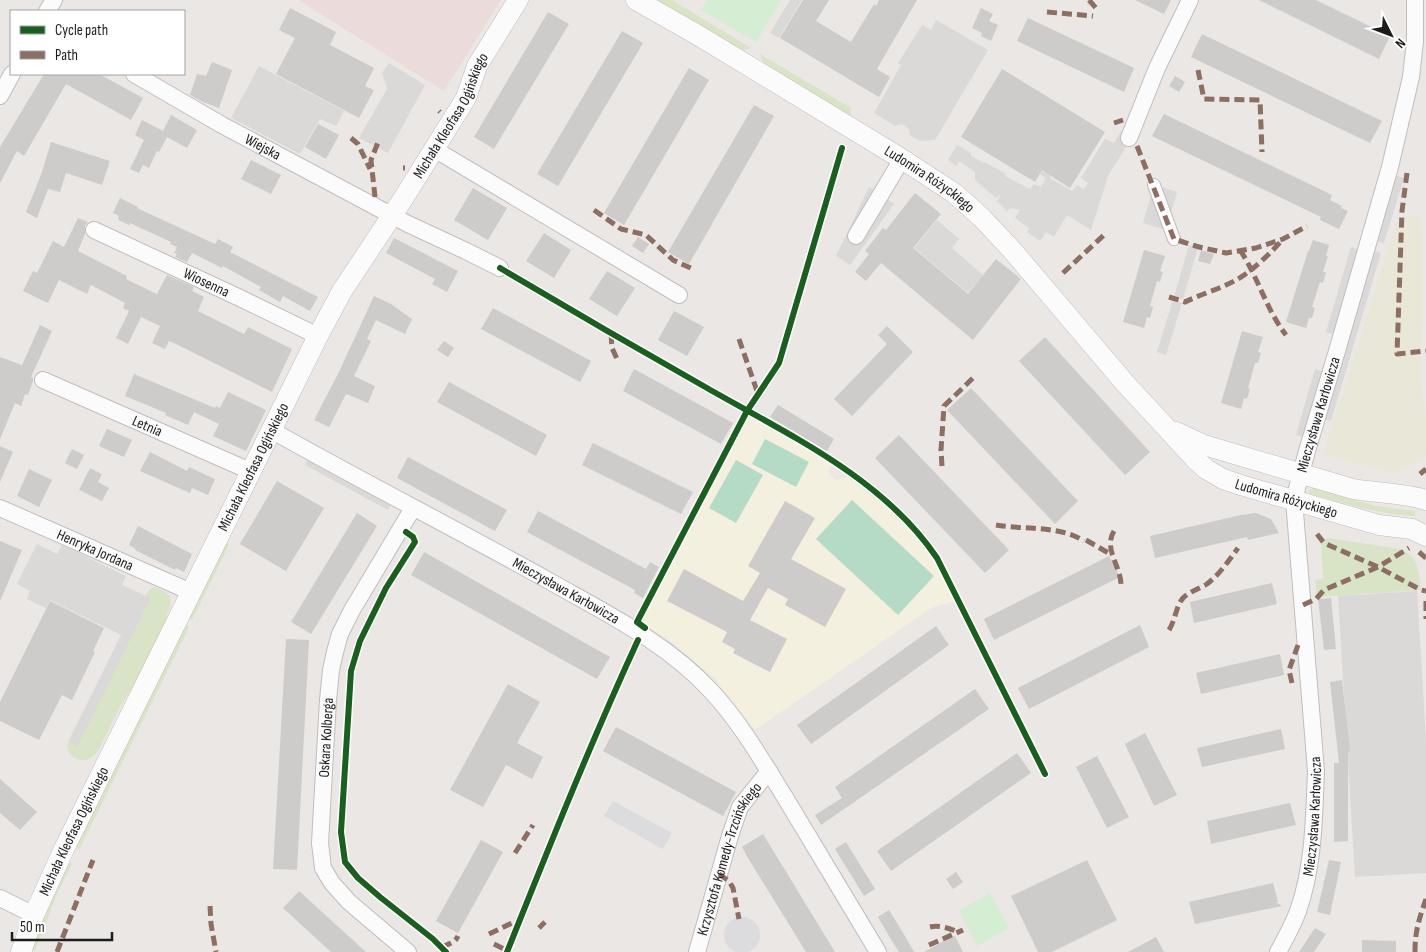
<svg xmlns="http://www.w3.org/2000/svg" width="1426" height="952" viewBox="0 0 1426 952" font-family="'Sofia Sans Condensed',sans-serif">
  <rect width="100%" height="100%" fill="#eae7e4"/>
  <polygon fill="#ebdcdb" points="298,0 501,0 444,91"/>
  <polygon fill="#f3f0e0" points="752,417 830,464 829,475 836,480 847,477 886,507 920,539 934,559 955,601 931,608 755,730 714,678 673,643 640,622 746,420"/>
  <polygon fill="#e9e8d8" points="1398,217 1419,217 1422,234 1423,305 1419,377 1426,415 1426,453 1423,457 1395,473 1323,455"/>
  <g fill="#d9e3c6">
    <polygon points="658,0 672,0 751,48 743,50 739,49"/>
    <polygon points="760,54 851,108 851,118 765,65 762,60"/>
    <path d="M1313 488 1376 506 1415 511V516C1379 514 1346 504 1311 494L1309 491Z"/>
    <path d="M1327 538 1400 549C1420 557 1418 572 1421 590L1317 597 1315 580 1323 579 1321 542Z"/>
    <polygon points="228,542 228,547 192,620 187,617 218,553"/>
    <path d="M154 587C172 593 175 600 166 616L170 618 151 657 121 705 98 751C95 754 93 757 89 759 77 763 64 754 68 742L77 746 151 598 145 596 149 590Z"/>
    <polygon points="183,624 189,627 79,850 75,844"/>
    <polygon points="67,861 72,864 56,896 35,951 29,949"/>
  </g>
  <g fill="#d5edd2">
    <polygon points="707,0 781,0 756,42 701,10"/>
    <polygon points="990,893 1009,928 977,946 959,911"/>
  </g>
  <g fill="#b5dbc7">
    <polygon points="765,439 809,462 796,487 752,464"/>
    <polygon points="736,460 763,475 736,523 709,508"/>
    <polygon points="852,500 934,576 898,615 816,539"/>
  </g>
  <g fill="#dad9d8">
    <polygon points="790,0 802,0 779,38 770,33"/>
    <polygon points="936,20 988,50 935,140 920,141 910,135 909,130 906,126 901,124 895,126 874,113 901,65 898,63 922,25 931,30"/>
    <polygon points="389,63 425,85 388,153 359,138 387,89 382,73"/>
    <polygon points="259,66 344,111 336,126 320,119 300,154 231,118"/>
    <polygon points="1121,131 1129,142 1108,176 1091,230 1067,215 1054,237 1046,232 1040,241 1027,232 1029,228 1015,218 1020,210 1011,208 1007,211 997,201 1001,194 996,198 975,180 975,172 959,161 956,166 948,160 957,145 971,153 971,156 984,163 985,162 1006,174 1005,176 1030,189 1034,184 1041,187 1046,178 1040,174 1042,171 1047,173 1053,172 1050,178 1072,191 1077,185 1084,189 1088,183 1081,178 1105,139 1114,143"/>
    <polygon points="1394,175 1404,178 1384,243 1375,241"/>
    <polygon points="1154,185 1177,192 1166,230 1143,223"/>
    <polygon points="869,187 894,204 850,265 836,256"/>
    <polygon points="937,220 959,239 952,248 983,275 968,293 914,248"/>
    <polygon points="1189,245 1198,247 1183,299 1174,297"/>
    <polygon points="1351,247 1360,250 1335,335 1326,332"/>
    <polygon points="1372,250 1381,253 1331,421 1322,419"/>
    <polygon points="1173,300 1182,303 1166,355 1157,352"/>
    <polygon points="1315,369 1325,372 1305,438 1296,435"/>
    <polygon points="309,458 392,503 388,510 305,465"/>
    <polygon points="37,544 57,554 62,545 126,576 122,585 151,598 77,747 68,742 121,635 50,600 46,608 27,599 30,591 17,584"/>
    <polygon points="1417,591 1426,739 1426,873 1355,877 1338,596"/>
  </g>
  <g fill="#dcdbde">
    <polygon points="613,801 672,833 663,849 604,816"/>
    <circle cx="742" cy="935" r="18"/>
  </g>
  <g fill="#ceccca">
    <polygon points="803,0 829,0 816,21 851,42 874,4 876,6 879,0 917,0 877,69 890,77 879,97 780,38"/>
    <polygon points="1135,0 1171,0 1164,14"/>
    <polygon points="1259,0 1316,0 1390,36 1379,59"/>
    <polygon points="290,8 336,32 330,45 374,68 365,86 374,90 359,118 276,74 295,38 279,30"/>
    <polygon points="981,8 993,14 989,21 998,25 991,41 981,36 982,33 972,28"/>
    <polygon points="548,12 569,24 494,149 474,137"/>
    <polygon points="1028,18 1134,68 1124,92 1017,41"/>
    <polygon points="622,31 643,43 558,186 537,174"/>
    <polygon points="1202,34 1382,121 1370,143 1191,57"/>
    <polygon points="212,62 232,70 219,108 203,102 190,95 197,74 206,76"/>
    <polygon points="689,68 709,80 624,225 604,213"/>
    <polygon points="1002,69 1105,132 1070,188 1042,170 1035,182 961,137"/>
    <polygon points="44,74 99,74 143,98 131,120 66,84 24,156 17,151 0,183 0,147"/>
    <polygon points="1175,76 1185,82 1179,92 1169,86"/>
    <polygon points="754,105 774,116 689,264 668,252"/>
    <polygon points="1164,114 1332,195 1330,200 1342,206 1341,208 1348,211 1339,229 1320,220 1321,217 1152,136"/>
    <polygon points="171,115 197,130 187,148 167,137 159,152 157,151 149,168 143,165 139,173 130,169 144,140 135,135 142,120 163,131"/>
    <polygon points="318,124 339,135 326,159 305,147"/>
    <polygon points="51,142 110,161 102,185 66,173 60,192 48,189 37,218 26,212 42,172"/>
    <polygon points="251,160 281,175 271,194 241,179"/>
    <polygon points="473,188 507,208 488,240 454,220"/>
    <polygon points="915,193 941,214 913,248 968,294 996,259 1021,279 973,340 881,263 866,281 855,272 869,254 865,251 883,228 886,230"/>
    <polygon points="120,198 138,207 137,208 215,244 218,239 233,247 230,252 318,297 310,311 283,296 280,302 259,290 261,287 223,266 222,268 192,253 187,262 175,257 177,254 174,253 177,247 170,244 171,242 130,223 129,225 118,220 119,216 113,213"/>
    <polygon points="78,218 88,222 85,226 85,234 78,251 127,276 126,279 157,294 167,275 194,287 192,291 204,297 198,311 244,334 248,327 292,349 272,392 176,344 169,341 165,349 152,343 160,326 141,317 128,344 116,338 129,311 123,308 125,303 91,285 87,294 59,280 48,303 23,291 33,271 37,273 53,241 64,247"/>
    <polygon points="544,233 571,250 554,278 526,261"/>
    <polygon points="638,237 649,244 643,253 632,246"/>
    <polygon points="394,238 458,271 447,292 432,284 435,279 386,253"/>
    <polygon points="1313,240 1329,245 1326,256 1328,256 1323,272 1326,272 1323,283 1320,282 1312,307 1315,308 1312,318 1309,318 1306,328 1286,322 1308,251 1309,251"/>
    <polygon points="1144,250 1165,256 1160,271 1163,272 1160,282 1157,281 1150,306 1153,307 1150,318 1147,317 1144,328 1123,322"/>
    <polygon points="1201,250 1214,254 1210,264 1198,261"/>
    <polygon points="607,271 635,288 617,316 589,299"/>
    <polygon points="374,296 391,304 412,319 405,334 376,320 367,339 371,341 354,376 375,386 368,403 346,394 329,427 314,420 339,372"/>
    <polygon points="493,308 591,361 580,382 481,329"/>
    <polygon points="674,311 704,327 687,356 658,340"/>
    <polygon points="40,325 52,331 31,377 33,378 33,381 28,395 25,394 21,406 15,403 0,439 0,357 22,365"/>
    <polygon points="887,326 913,352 852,416 834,399 887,344 878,335"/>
    <polygon points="1242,331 1263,337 1258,352 1261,353 1258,363 1255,363 1248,388 1250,389 1247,399 1244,398 1241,409 1221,403"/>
    <polygon points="1045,337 1150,452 1125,475 1019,361"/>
    <polygon points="444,341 454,348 448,357 437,350"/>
    <polygon points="634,369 733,423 721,444 623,391"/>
    <polygon points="134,374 215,408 216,406 220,408 228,392 266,410 246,451 213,436 219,424 194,412 188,425 165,415 166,413 125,396"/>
    <polygon points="449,382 547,435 536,456 437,402"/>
    <polygon points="971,388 1078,501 1055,524 947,410"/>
    <polygon points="778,405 834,439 827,451 770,417"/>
    <polygon points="107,429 132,440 124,457 99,446"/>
    <polygon points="899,435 1009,550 985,573 875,458"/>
    <polygon points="593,443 693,492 681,514 582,465"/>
    <polygon points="0,446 13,452 0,482"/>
    <polygon points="72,449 84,455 77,469 65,463"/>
    <polygon points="150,452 187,471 189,467 215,479 208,495 192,488 190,493 140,471"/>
    <polygon points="408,457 507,510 495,531 397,478"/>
    <polygon points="90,468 102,474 98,482 109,488 102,501 79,490"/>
    <polygon points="29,469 52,480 39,507 17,496"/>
    <polygon points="277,481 324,508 286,571 240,544"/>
    <polygon points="785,501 815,518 791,559 846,589 825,627 785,605 788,599 768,588 750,620 787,639 770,672 733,653 735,649 722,642 727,632 667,601 684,569 743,601 760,573 748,566"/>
    <polygon points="538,511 646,569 650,562 659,567 643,598 634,593 635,590 527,532"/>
    <polygon points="357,513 377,526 311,634 291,622"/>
    <polygon points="1256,513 1271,519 1279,533 1248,540 1247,537 1155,558 1150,536 1241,515"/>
    <polygon points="138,526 192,554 184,572 176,568 175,570 135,550 136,549 129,545"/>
    <polygon points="0,541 22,550 0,601"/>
    <polygon points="424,552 610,657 597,679 411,575"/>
    <polygon points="1109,556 1120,577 994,640 984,619"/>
    <polygon points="1272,583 1277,604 1194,623 1190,602"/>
    <polygon points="1331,598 1336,649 1324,650 1318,599"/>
    <polygon points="50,601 104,628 93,651 95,652 72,700 62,695 39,740 0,721 0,702"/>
    <polygon points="1140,625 1149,647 1029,709 1018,688"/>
    <polygon points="936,626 949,645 811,744 797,725"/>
    <polygon points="286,639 309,640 297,870 273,869"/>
    <polygon points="1280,654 1284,675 1201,694 1196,673"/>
    <polygon points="1342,680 1350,751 1348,752 1348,841 1334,842 1334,763 1339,763 1330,682"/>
    <polygon points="508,684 540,702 517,743 543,757 532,779 506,765 483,807 450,790"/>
    <polygon points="975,689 989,709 821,825 815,815 842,798 835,787"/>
    <polygon points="616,727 736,792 723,816 603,751"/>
    <polygon points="1281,729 1285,749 1202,767 1197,748"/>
    <polygon points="1145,733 1177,795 1154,806 1125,744"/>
    <polygon points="1017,753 1031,773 891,871 877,851"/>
    <polygon points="1097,756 1129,817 1107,828 1076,767"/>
    <polygon points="0,779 37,812 20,830 0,813"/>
    <polygon points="1290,803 1296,825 1211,844 1207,821"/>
    <polygon points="763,834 835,952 806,952 748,858 742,847"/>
    <polygon points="481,840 503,852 458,933 436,921"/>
    <polygon points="846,842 875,889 864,896 835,849"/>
    <polygon points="1087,860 1117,920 1052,952 1038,952 1011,896"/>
    <polygon points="1329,860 1341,862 1330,915 1317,912"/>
    <polygon points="956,872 963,882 953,889 946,879"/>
    <polygon points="1273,883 1278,902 1276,902 1282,906 1195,924 1189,902"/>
    <polygon points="299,891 366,952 331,952 283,908"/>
    <polygon points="889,910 905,936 914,952 899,952 889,936 878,917"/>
    <polygon points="1315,928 1326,934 1314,952 1299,952"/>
    <polygon points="955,936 963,952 924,952 944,941"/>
    <polygon points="1156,937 1164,952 1128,952"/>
    <polygon points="1362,940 1396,941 1396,952 1362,952"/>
  </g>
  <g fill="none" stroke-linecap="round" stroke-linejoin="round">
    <defs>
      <polyline id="pedestrian" points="1154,185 1174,239"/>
      <g id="minor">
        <polyline points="47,11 54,0"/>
        <path id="s1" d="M134 74 222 125 408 224 466 251 500 268"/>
        <polyline points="0,96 12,74"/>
        <polyline points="1129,138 1157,68 1190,0"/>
        <polyline points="434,149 679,295"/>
        <path id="s2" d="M94 230 240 298 318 336"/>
        <polyline points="856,236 902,159"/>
        <path id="s3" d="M43 380 250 471"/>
        <path id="s4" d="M271 430C363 482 458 530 551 582 606 613 667 643 711 691 741 723 763 762 786 799 817 850 847 901 878 952"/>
        <path id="s5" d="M0 508 191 592"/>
        <polyline points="0,898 34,915"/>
        <path id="s6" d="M408 952 349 902 332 883 323 868 320 843 328 700 331 670 335 652 340 634 352 610 413 508"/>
        <path id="s7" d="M697 952 730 836 740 807 769 771"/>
        <path id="s8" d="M1278 952C1285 939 1293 925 1298 911 1314 866 1314 817 1316 771L1294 500 1307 451 1337 351 1390 167 1411 77 1415 41V0"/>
      </g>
      <g id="tertiary">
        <path id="s9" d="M636 0 696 34 902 159 954 193 982 218 1012 250 1124 382 1196 460 1206 469 1223 479 1244 486 1379 525 1412 529 1426 536"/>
        <path d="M1176 432 1204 445 1353 489C1376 493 1405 493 1426 500"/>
        <path id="s10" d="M21 952 34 915 64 849 318 336 342 291 403 199 466 98 477 66 518 0"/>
      </g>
    </defs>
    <use href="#pedestrian" stroke="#c0bebd" stroke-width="14"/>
    <use href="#minor" stroke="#c0bebd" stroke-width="18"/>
    <use href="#tertiary" stroke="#c0bebd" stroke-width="21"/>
    <use href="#pedestrian" stroke="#fcfbfb" stroke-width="12"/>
    <use href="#minor" stroke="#fcfbfb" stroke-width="16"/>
    <use href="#tertiary" stroke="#fcfbfb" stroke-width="20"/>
    <g stroke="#8d6e63" stroke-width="5" stroke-dasharray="10 5" stroke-linecap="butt">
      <polyline points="1089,0 1096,8"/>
      <polyline points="1047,12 1093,16"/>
      <polyline points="1198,70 1204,99 1260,100 1262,152"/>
      <polyline points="439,111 440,112"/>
      <polyline points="1114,123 1123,120"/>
      <polyline points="351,138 358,144 370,169"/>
      <polyline points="1137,146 1174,239 1199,247 1226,253 1256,248 1283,239 1307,226"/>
      <polyline points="403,168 405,168"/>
      <polyline points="1407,173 1402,211 1397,354 1426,351"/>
      <polyline points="375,197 371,160 379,140"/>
      <polyline points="594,210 621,229 646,235 673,260 695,270"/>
      <path d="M1240 250C1258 277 1266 309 1286 335"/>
      <polyline points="1063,273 1104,235"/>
      <path d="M1169 297 1185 302C1201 294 1220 289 1236 280 1250 273 1272 252 1283 239"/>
      <polyline points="611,334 612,348 618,361"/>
      <polyline points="739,339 758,394"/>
      <polyline points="942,466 941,450 944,406 973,378"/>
      <polyline points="1420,474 1426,469"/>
      <path d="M996 525C1024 530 1059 525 1084 541"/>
      <path d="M1114 531C1103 549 1121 566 1121 585"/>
      <polyline points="1317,534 1324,543 1378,567 1421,590 1426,591"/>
      <polyline points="1086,540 1112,555"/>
      <polyline points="1419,552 1426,558"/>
      <polyline points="1426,601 1426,619"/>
      <polyline points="1303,605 1316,599 1324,590 1378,567 1409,548"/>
      <path d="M1169 630C1175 621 1176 606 1183 598 1190 591 1199 589 1207 584 1220 574 1229 560 1238 548"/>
      <polyline points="1292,683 1289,670 1298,645"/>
      <polyline points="515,853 533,825"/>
      <polyline points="719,874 729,881 733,888 739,919"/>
      <polyline points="210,906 211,924 216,952"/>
      <path d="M930 927C939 925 949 928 958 932"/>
      <polyline points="539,928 545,922"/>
      <polyline points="489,934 516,921 520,920"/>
      <polyline points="494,944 508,951"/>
      <polyline points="929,945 963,930"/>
      <path d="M442 947C448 944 455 943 458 936"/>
      <polyline points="57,952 93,860"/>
      <path d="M1415 952C1415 931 1419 919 1426 899"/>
    </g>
    <defs>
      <g id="cycleway">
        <path d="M500 268C569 309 638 349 707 388 789 435 883 478 937 558L1045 774"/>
        <polyline points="406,532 413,537 415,542 386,588 360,641 351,671 341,832 345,862 358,878 380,897 433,939 446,952"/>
        <polyline points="645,628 637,622 747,411 779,363 842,148"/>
        <path d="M507 952C549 847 591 742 638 640"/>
      </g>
    </defs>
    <use href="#cycleway" stroke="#fff" stroke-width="9"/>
    <use href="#cycleway" stroke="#1b5e20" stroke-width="6"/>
  </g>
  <g text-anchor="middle" stroke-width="4" stroke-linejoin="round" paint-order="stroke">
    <g font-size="15" fill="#1c1c1c" stroke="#fff">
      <text dy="5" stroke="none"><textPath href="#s10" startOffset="942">Michała Kleofasa Ogińskiego</textPath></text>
      <text dy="5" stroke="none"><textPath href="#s1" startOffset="148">Wiejska</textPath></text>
      <text dy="5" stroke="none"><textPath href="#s9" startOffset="344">Ludomira Różyckiego</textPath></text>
      <text dy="5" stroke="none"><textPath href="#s2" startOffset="124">Wiosenna</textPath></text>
      <text dy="5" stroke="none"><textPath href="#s8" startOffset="548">Mieczysława Karłowicza</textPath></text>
      <text dy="5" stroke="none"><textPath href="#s3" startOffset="114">Letnia</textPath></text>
      <text dy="5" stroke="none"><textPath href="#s10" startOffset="538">Michała Kleofasa Ogińskiego</textPath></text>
      <text dy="5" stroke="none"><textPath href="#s9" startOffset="832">Ludomira Różyckiego</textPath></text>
      <text dy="5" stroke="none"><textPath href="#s5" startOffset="104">Henryka Jordana</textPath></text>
      <text dy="5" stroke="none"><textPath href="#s4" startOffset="336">Mieczysława Karłowicza</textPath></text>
      <text dy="5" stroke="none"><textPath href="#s6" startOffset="251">Oskara Kolberga</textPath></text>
      <text dy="5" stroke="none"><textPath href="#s8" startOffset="142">Mieczysława Karłowicza</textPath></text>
      <text dy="5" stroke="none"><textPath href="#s10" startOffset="132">Michała Kleofasa Ogińskiego</textPath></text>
      <text dy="5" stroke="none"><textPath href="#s7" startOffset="99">Krzysztofa Komedy-Trzcińskiego</textPath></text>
    </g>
  </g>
  <rect x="10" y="10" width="175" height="65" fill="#ffffff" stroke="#a4a4a4"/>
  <rect x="20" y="26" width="25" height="8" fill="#1b5e20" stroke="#a4a4a4"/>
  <text x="55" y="35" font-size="15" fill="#1c1c1c">Cycle path</text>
  <rect x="20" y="51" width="25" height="8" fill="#8d6e63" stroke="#a4a4a4"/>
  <text x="55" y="60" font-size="15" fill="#1c1c1c">Path</text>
  <g transform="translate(1391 35) rotate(132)" stroke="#ffffff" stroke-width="4" paint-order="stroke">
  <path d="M0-4L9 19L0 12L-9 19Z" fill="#1c1c1c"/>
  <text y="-8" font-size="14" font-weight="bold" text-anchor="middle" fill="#1c1c1c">N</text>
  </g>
  <path d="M12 932v8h100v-8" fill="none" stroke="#1c1c1c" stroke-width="2.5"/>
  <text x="20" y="932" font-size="15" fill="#1c1c1c" stroke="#ffffff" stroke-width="4" paint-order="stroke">50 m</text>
</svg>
